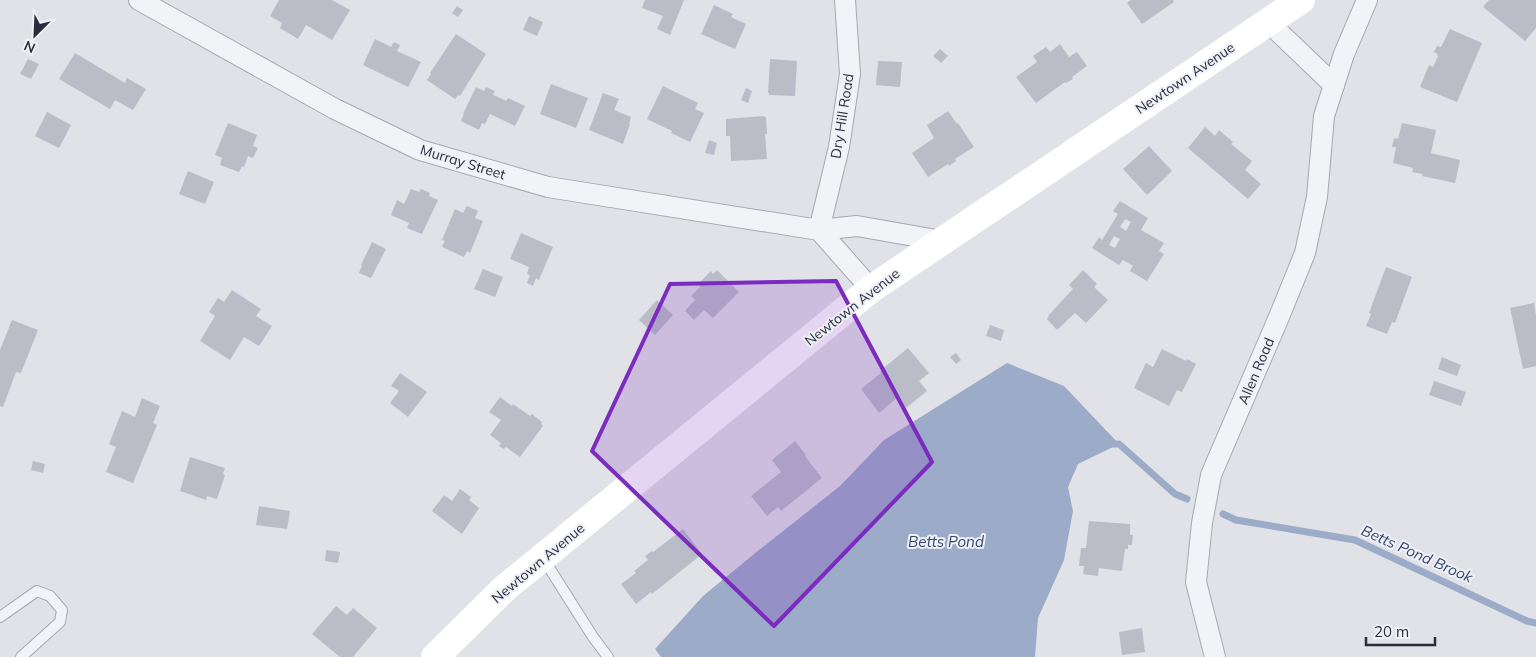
<svg xmlns="http://www.w3.org/2000/svg" width="1536" height="657" viewBox="0 0 1536 657" font-family="Mulish,sans-serif">
  <rect width="100%" height="100%" fill="#e0e2e8"/>
  <polygon fill="#9cabc8" points="1007,363 1064,386 1119,444 1078,464 1068,487 1073,511 1064,560 1038,618 1035,657 661,657 655,649 703,596 754,554 840,486 884,440"/>
  <g fill="none" stroke-linecap="round" stroke-linejoin="round">
    <g stroke="#9cabc8" stroke-width="7">
      <polyline points="1111,444 1119,444 1175,494 1187,499"/>
      <polyline points="1223,514 1236,520 1355,540 1527,621 1536,623"/>
    </g>
  </g>
  <g fill="#babdc8" fill-rule="evenodd">
    <polygon points="279,0 332,0 350,10 332,40 306,25 298,39 280,28 282,23 270,16"/>
    <polygon points="645,0 684,0 670,35 657,29 663,16 642,8"/>
    <polygon points="1131,0 1173,0 1174,2 1142,24 1127,3"/>
    <polygon points="1489,0 1536,0 1536,28 1525,41 1483,7"/>
    <polygon points="714,5 733,14 731,17 746,24 735,49 701,34"/>
    <polygon points="457,6 463,10 458,17 452,13"/>
    <polygon points="529,16 543,22 537,36 523,30"/>
    <polygon points="1450,29 1482,43 1457,102 1420,87 1429,65 1433,67 1438,56 1437,55 1438,54 1434,52 1437,46 1441,47"/>
    <polygon points="456,34 486,54 460,96 458,95 455,99 427,80 431,74 430,73"/>
    <polygon points="375,39 391,47 394,42 400,45 397,51 421,62 408,87 363,65"/>
    <polygon points="1060,44 1069,57 1077,52 1087,66 1072,77 1073,79 1066,83 1065,82 1036,103 1016,77 1037,62 1033,56 1046,47 1050,52"/>
    <polygon points="940,49 948,56 941,63 933,56"/>
    <polygon points="75,53 125,83 127,78 146,89 133,110 115,100 110,109 59,79"/>
    <polygon points="28,59 39,64 31,79 20,74"/>
    <polygon points="770,59 797,61 795,96 769,95 769,93 768,93"/>
    <polygon points="878,61 902,62 900,87 876,85"/>
    <polygon points="551,84 588,98 576,128 540,114"/>
    <polygon points="663,86 698,103 695,109 704,113 690,142 671,133 672,131 647,119"/>
    <polygon points="476,87 484,91 486,87 495,91 493,95 498,97 506,101 508,98 525,106 515,126 490,114 485,124 482,123 479,130 461,121 464,114 463,114"/>
    <polygon points="746,88 752,91 748,103 741,100"/>
    <polygon points="603,93 619,99 614,110 631,117 629,124 630,124 623,144 589,130"/>
    <polygon points="948,111 957,124 958,123 974,147 955,159 956,161 949,166 948,164 928,177 912,153 934,138 927,125"/>
    <polygon points="47,112 71,125 59,148 35,136"/>
    <polygon points="764,116 766,118 767,134 765,134 767,159 731,161 730,136 726,136 726,119"/>
    <polygon points="228,123 257,135 253,146 258,148 253,158 248,156 244,167 242,166 239,172 220,165 222,158 215,155"/>
    <polygon points="1402,123 1436,130 1431,153 1460,160 1455,183 1422,176 1423,174 1412,172 1413,168 1393,163 1396,147 1392,147 1394,138 1398,139"/>
    <polygon points="1205,127 1215,136 1219,130 1233,142 1231,144 1252,161 1245,170 1261,184 1248,199 1188,148"/>
    <polygon points="709,140 717,143 714,155 705,153"/>
    <polygon points="1149,146 1172,171 1147,195 1123,169"/>
    <polygon points="188,171 214,182 205,204 179,194"/>
    <polygon points="411,189 419,192 421,189 430,193 429,196 438,200 422,234 407,228 409,223 391,215 397,200 404,204"/>
    <path d="M1120 201 1148 218 1141 230 1164 243 1159 251 1164 254 1147 281 1130 271 1133 266 1123 260 1119 265 1092 248 1099 237 1102 240 1118 214 1113 211ZM1125 219 1131 222 1126 231 1120 227ZM1114 236 1120 239 1115 248 1109 245Z"/>
    <polygon points="467,206 478,211 475,218 483,221 470,253 467,251 464,257 444,248 442,246 445,241 442,240 455,209 463,213"/>
    <polygon points="521,233 553,247 539,280 536,278 533,286 527,283 530,275 527,274 529,267 510,259"/>
    <polygon points="372,242 386,249 371,278 359,273 362,265 361,265"/>
    <polygon points="1386,267 1412,277 1395,323 1392,322 1387,334 1366,326 1371,314 1369,313"/>
    <polygon points="483,269 503,277 495,297 474,289"/>
    <polygon points="717,270 739,292 713,318 704,310 694,320 685,311 695,300 691,296 700,287 698,284 711,271 713,274"/>
    <polygon points="1083,270 1097,284 1094,287 1108,300 1086,323 1075,313 1057,330 1047,319 1049,316 1048,316 1073,289 1069,285"/>
    <polygon points="232,290 261,309 256,316 272,326 259,346 244,337 230,360 200,341 215,316 209,312 218,298 224,302"/>
    <polygon points="657,300 673,315 655,335 639,320"/>
    <polygon points="1534,303 1536,315 1536,366 1523,369 1510,308"/>
    <polygon points="12,320 38,330 21,373 16,372 3,407 0,406 0,350"/>
    <polygon points="990,325 1004,330 1001,341 986,336"/>
    <polygon points="908,348 929,373 919,381 927,391 906,408 898,397 879,413 861,389 881,373 880,371"/>
    <polygon points="1162,349 1186,361 1187,359 1196,364 1182,392 1177,390 1169,406 1134,388 1146,363 1153,367"/>
    <polygon points="956,353 961,360 956,364 950,357"/>
    <polygon points="1442,357 1461,365 1457,376 1438,369"/>
    <polygon points="400,373 427,392 408,417 390,403 399,391 391,386"/>
    <polygon points="1434,381 1466,392 1461,406 1429,395"/>
    <polygon points="500,397 512,406 513,404 530,416 532,414 542,422 541,424 543,426 520,457 506,447 504,449 499,446 501,443 490,435 501,420 489,412"/>
    <polygon points="142,398 160,406 153,423 157,425 133,483 106,472 116,447 109,444 122,411 135,417"/>
    <polygon points="795,441 806,455 805,456 822,478 781,511 778,507 767,516 751,496 781,472 772,460"/>
    <polygon points="190,457 225,468 223,474 225,475 217,499 207,496 206,500 180,491"/>
    <polygon points="33,461 45,464 43,473 31,470"/>
    <polygon points="460,489 471,497 469,500 479,508 462,534 432,511 444,495 452,501"/>
    <polygon points="259,506 290,511 287,529 256,525"/>
    <polygon points="1089,521 1130,524 1130,535 1133,535 1132,545 1128,545 1128,549 1125,549 1122,571 1099,568 1098,576 1083,574 1084,566 1079,566 1081,548 1086,548"/>
    <polygon points="683,529 702,554 652,594 651,592 636,604 621,584 636,573 634,571 648,560 645,556 652,551 653,552"/>
    <polygon points="326,550 340,552 338,563 325,561"/>
    <polygon points="336,606 347,615 353,608 377,628 353,657 340,657 312,634"/>
    <polygon points="1142,628 1145,652 1122,655 1119,632"/>
  </g>
  <g fill="none" stroke-linecap="round" stroke-linejoin="round">
    <defs>
      <g id="service">
        <polyline points="543,558 593,637 608,657"/>
        <polyline points="0,617 37,591 50,596 62,610 60,622 21,657"/>
      </g>
      <g id="minor">
        <polyline points="139,0 335,109 420,150 548,187 819,230 871,289"/>
        <polyline points="845,0 850,74 839,147 819,230 857,226 942,241"/>
        <polyline points="1268,22 1334,85"/>
        <polyline points="1215,657 1196,582 1202,523 1211,475 1279,317 1305,253 1317,197 1324,116 1344,54 1367,0"/>
      </g>
    </defs>
    <use href="#service" stroke="#a5a8b2" stroke-width="12"/>
    <use href="#minor" stroke="#a5a8b2" stroke-width="22"/>
    <use href="#service" stroke="#f2f3f7" stroke-width="10"/>
    <use href="#minor" stroke="#f2f3f7" stroke-width="20"/>
    <polyline stroke="#fff" stroke-width="28" points="435,657 505,588 871,289 1301,0"/>
  </g>
  <path fill="#7b2cbf" fill-opacity="0.2" stroke="#7b2cbf" stroke-width="4" stroke-linejoin="round" d="M836 281 932 462 774 626 592 451 670 284Z"/>
  <g text-anchor="middle" stroke-width="4" stroke-linejoin="round" paint-order="stroke">
    <g font-size="14" fill="#292e3f" stroke="#eff1f6">
      <text transform="translate(1185 78) rotate(-34)" y="5">Newtown Avenue</text>
      <text transform="translate(842 116) rotate(-81)" y="5">Dry Hill Road</text>
      <text transform="translate(463 162) rotate(17)" y="5">Murray Street</text>
      <text transform="translate(852 307) rotate(-38)" y="5">Newtown Avenue</text>
      <text transform="translate(1256 371) rotate(-67)" y="5">Allen Road</text>
      <text transform="translate(538 563) rotate(-40)" y="5">Newtown Avenue</text>
    </g>
    <g font-size="15" font-style="italic" fill="#344772" stroke="#eff1f6">
      <text x="946" y="547">Betts Pond</text>
      <text transform="translate(1417 554) rotate(24)" y="5">Betts Pond Brook</text>
    </g>
  </g>
  <g transform="translate(35 35) rotate(204)" stroke="#eff1f6" stroke-width="4" paint-order="stroke">
  <path d="M0-4L9 19L0 12L-9 19Z" fill="#292e3f"/>
  <text y="-8" font-size="14" font-weight="bold" text-anchor="middle" fill="#292e3f">N</text>
  </g>
  <path d="M1366 637v8h69v-8" fill="none" stroke="#292e3f" stroke-width="2.5"/>
  <text x="1374" y="637" font-size="15" fill="#292e3f" stroke="#eff1f6" stroke-width="4" paint-order="stroke">20 m</text>
</svg>
